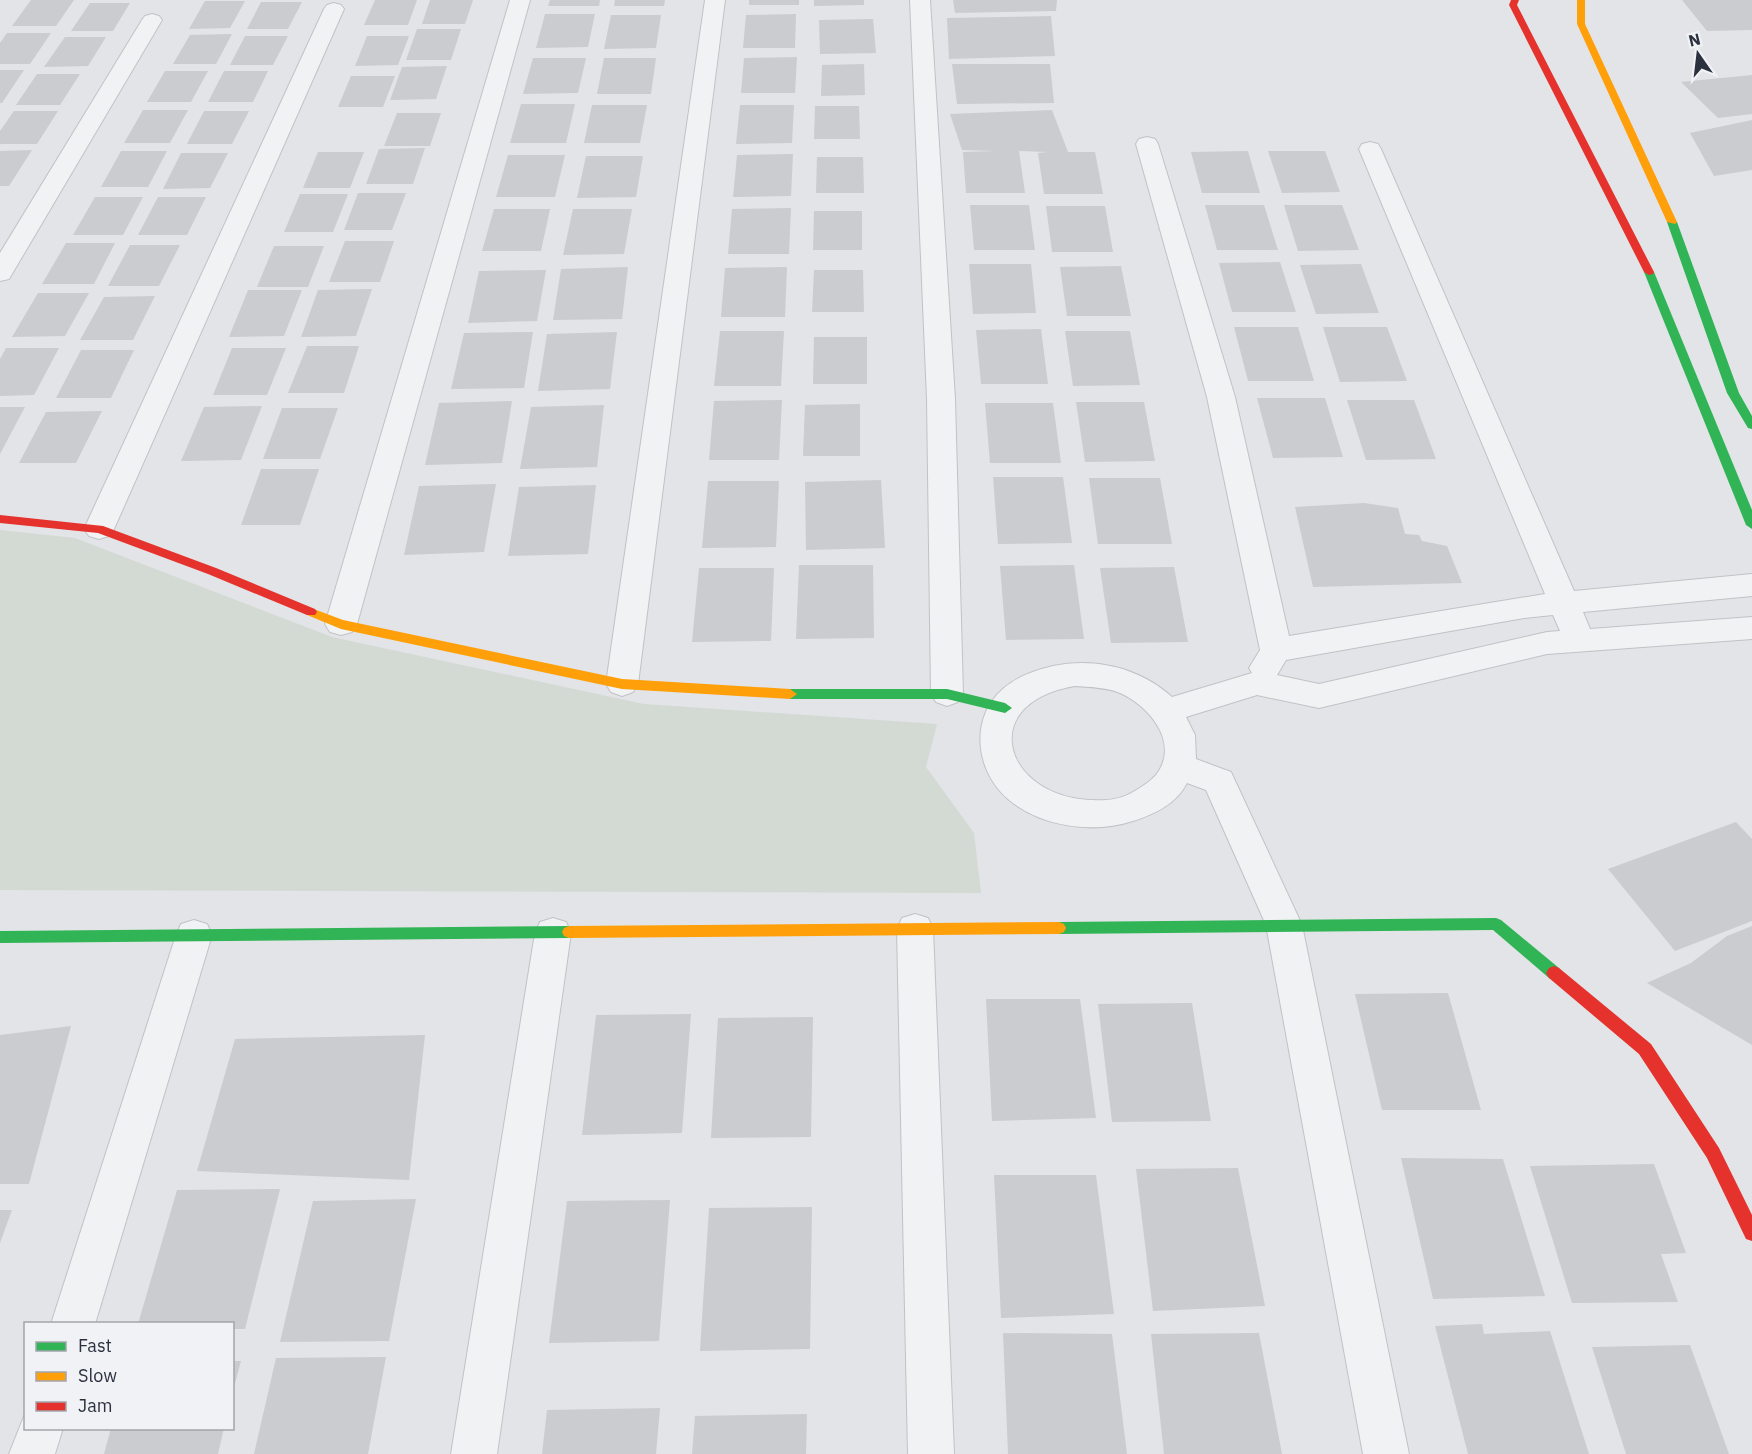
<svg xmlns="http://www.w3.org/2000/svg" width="1752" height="1454" viewBox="0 0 1752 1454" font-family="'IBM Plex Sans',sans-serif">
  <rect width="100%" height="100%" fill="#e2e4e7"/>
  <polygon fill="#d3dad3" points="0,530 75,538 332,637 644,704 937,724 926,767 974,833 981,893 0,890"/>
  <g fill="#cacccf">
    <polygon points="31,0 74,0 56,26 12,26"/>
    <polygon points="375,0 417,0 408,25 364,25"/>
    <polygon points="430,0 473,0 465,24 422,24"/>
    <polygon points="550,0 600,0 599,6 548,6"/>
    <polygon points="615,0 665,0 664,6 614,6"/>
    <rect x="749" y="0" width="50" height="5"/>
    <polygon points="814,0 864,0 864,5 814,6"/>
    <polygon points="953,0 1057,0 1056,11 955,13"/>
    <polygon points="1682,0 1752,0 1752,30 1707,31"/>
    <polygon points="205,1 245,1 230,28 189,29"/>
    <polygon points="261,2 302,2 288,29 247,29"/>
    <polygon points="90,3 130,3 113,31 71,31"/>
    <polygon points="545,14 595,14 588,47 536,48"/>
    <polygon points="796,14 795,48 743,48 746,15"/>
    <polygon points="611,15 661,15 656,48 604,49"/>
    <polygon points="1051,16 1055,56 949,59 947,18"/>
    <polygon points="873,19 876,53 820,54 819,20"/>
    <polygon points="417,29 461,29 451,60 406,60"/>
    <polygon points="7,33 51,33 30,64 0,64 0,43"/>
    <polygon points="232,34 216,64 173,64 190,35"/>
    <polygon points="245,36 288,36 273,65 230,65"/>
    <polygon points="367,36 409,36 398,65 355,66"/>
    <polygon points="65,37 106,37 88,66 44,67"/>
    <polygon points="797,57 795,93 741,93 744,58"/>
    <polygon points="533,58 586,58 578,93 523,94"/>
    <polygon points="604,58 656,58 651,94 597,94"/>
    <polygon points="864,64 865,95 821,96 822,65"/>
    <polygon points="952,64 1050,64 1054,103 957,104"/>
    <polygon points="447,66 436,99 390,100 402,67"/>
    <polygon points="0,70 24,70 2,103 0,103"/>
    <polygon points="165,71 208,71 191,102 147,102"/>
    <polygon points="224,71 268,71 253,102 208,102"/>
    <polygon points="37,74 80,74 60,105 16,105"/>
    <polygon points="1752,75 1752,114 1718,118 1681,82"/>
    <polygon points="351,76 395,76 383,107 338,107"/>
    <polygon points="521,104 575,104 566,143 510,143"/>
    <polygon points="592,105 647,105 640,143 584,143"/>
    <polygon points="740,105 794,105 792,143 736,144"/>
    <polygon points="815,106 859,106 860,139 814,139"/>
    <polygon points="143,110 188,110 170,143 124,143"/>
    <polygon points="1052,110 1068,152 1095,152 1103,194 1044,194 1038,153 1048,152 1019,151 1025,193 966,193 963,152 996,151 962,150 950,114"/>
    <polygon points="14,111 58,111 37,144 0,144 0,131"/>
    <polygon points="204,111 249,111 232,144 187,144"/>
    <polygon points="397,113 441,113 430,146 384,146"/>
    <polygon points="1752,120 1752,170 1714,176 1690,133"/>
    <polygon points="425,148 413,184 366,184 379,149"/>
    <polygon points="32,150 9,186 0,186 0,151"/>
    <polygon points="121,151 167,151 148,187 101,187"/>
    <polygon points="1248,151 1260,193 1202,193 1191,152"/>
    <polygon points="1268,151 1325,151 1340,192 1282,193"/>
    <polygon points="318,152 364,152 350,188 303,188"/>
    <polygon points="181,153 228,153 210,188 163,189"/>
    <polygon points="793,154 791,196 733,197 737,155"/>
    <polygon points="508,155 565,155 555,197 496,197"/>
    <polygon points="586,156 643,156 636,197 577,198"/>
    <polygon points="817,157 863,157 864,193 816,193"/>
    <polygon points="358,193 406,193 392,230 344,230"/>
    <polygon points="300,194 348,194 333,232 284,232"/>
    <polygon points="95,197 143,197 123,235 73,235"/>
    <polygon points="158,197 206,197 187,235 138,235"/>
    <polygon points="970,205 1029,205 1035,250 974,250"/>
    <polygon points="1205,205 1264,205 1278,250 1217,250"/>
    <polygon points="1284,205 1342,205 1359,250 1298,251"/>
    <polygon points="1046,206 1105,206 1113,252 1052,252"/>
    <polygon points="791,208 789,254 728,254 732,209"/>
    <polygon points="494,209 550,209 541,251 482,251"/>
    <polygon points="573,209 632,209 624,254 563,255"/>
    <polygon points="814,211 862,211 862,250 813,250"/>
    <polygon points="345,241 394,241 380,282 329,282"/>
    <polygon points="66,243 115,243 94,284 42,284"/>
    <polygon points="130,245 180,245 159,286 108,286"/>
    <polygon points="274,246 324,246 308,287 257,287"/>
    <polygon points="1280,262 1296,312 1232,312 1219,263"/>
    <polygon points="969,264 1031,264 1036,313 973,314"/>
    <polygon points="1361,264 1379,313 1316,314 1300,265"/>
    <polygon points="1121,266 1131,316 1067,316 1060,267"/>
    <polygon points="628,267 622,319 553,320 561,269"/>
    <polygon points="787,267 785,317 721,317 725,268"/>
    <polygon points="546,270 537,321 468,323 479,271"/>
    <polygon points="814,270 863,270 864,312 812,312"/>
    <polygon points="372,289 356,336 301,337 318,290"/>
    <polygon points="248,290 302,290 284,336 229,337"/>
    <polygon points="38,293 89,293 65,336 12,337"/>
    <polygon points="155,296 133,340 80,340 104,297"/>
    <polygon points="1234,327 1298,327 1314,381 1248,381"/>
    <polygon points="1323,327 1387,327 1407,381 1340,382"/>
    <polygon points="1041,329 1048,384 981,384 976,330"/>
    <polygon points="720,331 784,331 781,386 714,386"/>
    <polygon points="1065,331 1130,331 1140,385 1073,386"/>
    <polygon points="533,332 524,388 451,389 464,333"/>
    <polygon points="617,332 610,389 538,391 547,334"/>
    <polygon points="814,337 867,337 867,384 813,384"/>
    <polygon points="307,346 359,346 344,393 288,393"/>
    <polygon points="6,348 59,348 34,395 0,396 0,359"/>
    <polygon points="232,348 286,348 267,395 213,395"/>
    <polygon points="81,350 134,350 111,398 56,398"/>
    <polygon points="1257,398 1325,398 1343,457 1273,458"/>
    <polygon points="782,400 779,460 709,460 714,401"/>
    <polygon points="1347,400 1414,400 1436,459 1366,460"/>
    <polygon points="512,401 502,463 425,465 439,403"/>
    <polygon points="1076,402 1144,402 1155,461 1085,462"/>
    <polygon points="985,403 1053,403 1061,463 990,463"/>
    <polygon points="860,404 860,456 803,456 805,405"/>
    <polygon points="604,405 597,467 520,469 531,407"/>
    <polygon points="262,406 241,460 181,461 204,407"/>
    <polygon points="0,407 25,407 0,454"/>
    <polygon points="282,408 338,408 320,459 263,459"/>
    <polygon points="102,411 76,463 19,463 46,412"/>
    <polygon points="261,469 319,469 300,525 241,525"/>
    <polygon points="993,477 1063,477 1072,543 998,544"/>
    <polygon points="1089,478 1160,478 1172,544 1098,544"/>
    <polygon points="881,480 885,548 806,550 805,482"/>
    <polygon points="708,481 779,481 776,547 702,548"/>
    <polygon points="496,484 484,552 404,555 419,486"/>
    <polygon points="596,485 588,554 508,556 519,487"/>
    <polygon points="1364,503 1398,508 1405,534 1419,535 1422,541 1447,546 1462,583 1313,587 1295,507"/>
    <polygon points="799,565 873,565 874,638 796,639"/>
    <polygon points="1074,565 1084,639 1006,640 1000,566"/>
    <polygon points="1174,567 1188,642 1111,643 1100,568"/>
    <polygon points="699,568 774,568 771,641 692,642"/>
    <polygon points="1736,822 1752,839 1752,921 1675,951 1608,869"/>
    <polygon points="1752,926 1752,1045 1647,983 1691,963 1727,936"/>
    <polygon points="1448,993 1481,1110 1382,1110 1355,994"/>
    <polygon points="986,999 1080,999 1096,1118 992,1121"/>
    <polygon points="1192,1003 1211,1121 1112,1122 1098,1004"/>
    <polygon points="691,1014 682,1133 582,1135 596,1015"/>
    <polygon points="813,1017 811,1137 711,1138 718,1018"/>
    <polygon points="71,1026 29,1184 0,1184 0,1035"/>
    <polygon points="425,1035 409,1180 197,1171 235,1039"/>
    <polygon points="1401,1158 1503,1159 1545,1296 1433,1299"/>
    <polygon points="1654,1164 1686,1253 1661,1254 1678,1302 1572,1303 1530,1166"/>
    <polygon points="1238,1168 1265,1306 1153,1311 1136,1169"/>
    <polygon points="994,1175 1096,1175 1114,1314 1001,1318"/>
    <polygon points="280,1189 245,1329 232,1329 232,1324 138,1324 177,1190"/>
    <polygon points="416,1199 389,1341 280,1342 313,1201"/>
    <polygon points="670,1200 659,1341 549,1343 567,1201"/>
    <polygon points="812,1207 810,1349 700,1351 709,1208"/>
    <polygon points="0,1210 12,1210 0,1243"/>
    <polygon points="1482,1324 1484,1334 1550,1331 1589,1454 1468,1454 1435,1326"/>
    <polygon points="1003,1333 1112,1334 1127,1454 1008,1454"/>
    <polygon points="1259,1333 1282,1454 1164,1454 1151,1334"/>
    <polygon points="1690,1345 1729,1454 1626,1454 1592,1347"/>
    <polygon points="386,1357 368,1454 254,1454 276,1358"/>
    <polygon points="232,1361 241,1361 233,1391 232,1391"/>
    <polygon points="660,1408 656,1454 542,1454 547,1410"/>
    <polygon points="807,1414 806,1454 692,1454 695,1416"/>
    <polygon points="111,1428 224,1428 218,1454 104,1454"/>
  </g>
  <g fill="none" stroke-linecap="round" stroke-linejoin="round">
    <defs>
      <g id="street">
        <polygon points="510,0 530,0 357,624 352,632 341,635 330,632 325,624"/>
        <polygon points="705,0 725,0 638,684 633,692 622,696 611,692 606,684"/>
        <polygon points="910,0 930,0 955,399 963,694 958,702 947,706 936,702 931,694 927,399"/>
        <polygon points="334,3 341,5 344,9 114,529 109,536 99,539 89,536 84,529 324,9 327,5"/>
        <polygon points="152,14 159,16 162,20 12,274 9,279 0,281 0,253 142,20 145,16"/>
        <path d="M1147 137 1155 139 1158 144 1235 397 1289 636 1545 594 1359 149 1362 144 1370 142 1378 144 1381 149 1574 591 1752 574V596L1583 612 1590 629 1752 617V639L1547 654 1319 708 1257 695 1186 717 1195 735 1196 759 1231 772 1302 925 1409 1454H1363L1266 925 1206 790 1187 783C1176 804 1155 814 1133 821 1093 834 1041 827 1008 799 975 771 969 717 1004 688 1018 676 1036 670 1053 666 1095 657 1140 668 1172 697L1252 673 1249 668 1260 650 1207 397 1136 144 1139 139ZM1553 615 1560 631 1547 632 1319 684 1277 675 1286 660 1524 618ZM1075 686C1089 687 1106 687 1120 693 1146 704 1177 738 1160 769 1155 779 1143 786 1133 792 1122 799 1106 801 1093 800 1004 798 974 703 1075 686Z"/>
        <polygon points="915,914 928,918 933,929 954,1454 908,1454 897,929 902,918"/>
        <polygon points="553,918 566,922 571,933 497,1454 451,1454 535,933 540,922"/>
        <polygon points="194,920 207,924 212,935 95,1324 51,1324 176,935 181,924"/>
        <polygon points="26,1411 26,1428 63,1428 55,1454 9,1454"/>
      </g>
    </defs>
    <use href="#street" stroke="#c1c2c5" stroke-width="2"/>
    <use href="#street" fill="#f1f2f4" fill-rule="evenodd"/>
    <g fill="#30b455" fill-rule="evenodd">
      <polygon points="1672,219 1677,222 1739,393 1752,416 1752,429 1748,428 1727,393 1667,222"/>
      <polygon points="1649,269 1654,272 1752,510 1752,529 1746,525 1644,272"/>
      <polygon points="790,689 947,689 1005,703 1012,708 1005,713 947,699 790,699 783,694"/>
      <polygon points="1496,918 1501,920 1559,968 1562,973 1559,978 1554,980 1549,978 1493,930 1059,934 1054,932 1052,928 1054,924 1059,922"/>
      <polygon points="569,926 574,928 576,932 574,936 569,938 0,943 0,931"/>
    </g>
    <g fill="#ff9f0a" fill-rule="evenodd">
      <polygon points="1577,0 1585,0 1585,24 1677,222 1675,224 1667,222 1577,24"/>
      <polygon points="311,608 343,620 622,679 790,689 797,694 790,699 622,689 341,629 307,615 305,612"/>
      <polygon points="1059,922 1064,924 1066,928 1064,932 1059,934 569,938 564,936 562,932 564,928 569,926"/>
    </g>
    <g fill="#e5322d" fill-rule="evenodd">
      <polygon points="1511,0 1519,0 1517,5 1654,272 1653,274 1649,275 1644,272 1509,5"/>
      <polygon points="0,515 103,526 216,568 315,609 317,612 315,615 307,615 208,574 98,533 0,523"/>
      <polygon points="1554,966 1559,968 1651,1044 1719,1148 1752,1215 1752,1241 1746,1239 1707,1158 1639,1054 1549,978 1546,973 1549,968"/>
    </g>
  </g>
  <rect x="24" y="1322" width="210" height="108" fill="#f0f2f6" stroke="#a1a5ac" stroke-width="1.5"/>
  <rect x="36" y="1342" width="30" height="9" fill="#30b455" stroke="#a1a5ac" stroke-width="1.5"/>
  <text x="78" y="1352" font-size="18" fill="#2b313e">Fast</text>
  <rect x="36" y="1372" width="30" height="9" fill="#ff9f0a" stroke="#a1a5ac" stroke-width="1.5"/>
  <text x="78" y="1382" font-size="18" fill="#2b313e">Slow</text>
  <rect x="36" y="1402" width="30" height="9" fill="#e5322d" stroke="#a1a5ac" stroke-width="1.5"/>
  <text x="78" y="1412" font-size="18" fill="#2b313e">Jam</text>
  <g transform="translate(1698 54) rotate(346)" stroke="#f0f2f6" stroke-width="4.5" paint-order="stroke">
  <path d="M0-4.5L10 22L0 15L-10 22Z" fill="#2b313e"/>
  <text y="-9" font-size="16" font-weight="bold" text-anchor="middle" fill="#2b313e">N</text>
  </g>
</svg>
